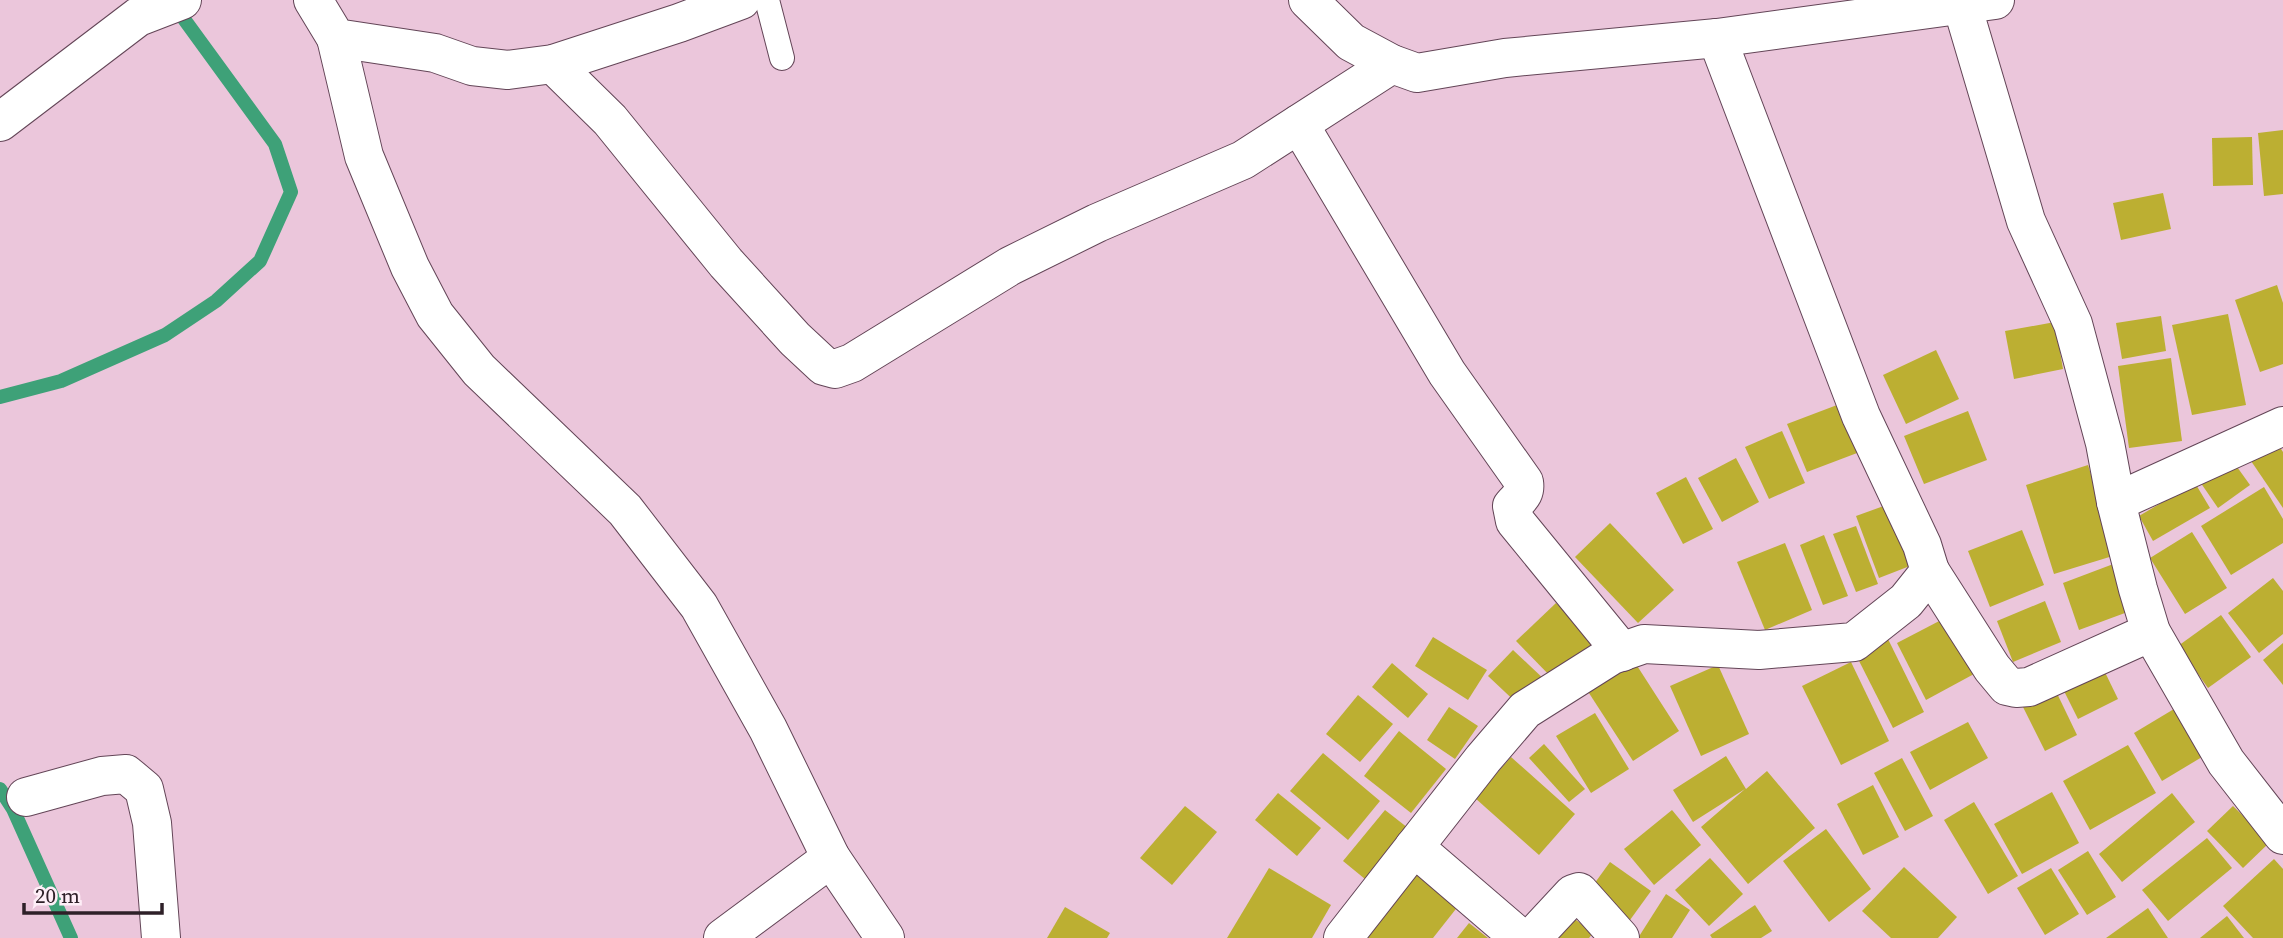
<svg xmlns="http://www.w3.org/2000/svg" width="2283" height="938" viewBox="0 0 2283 938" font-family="'Source Serif 4',serif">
  <rect width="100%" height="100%" fill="#ebc6db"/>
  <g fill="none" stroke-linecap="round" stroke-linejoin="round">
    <g stroke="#3ea178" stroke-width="14">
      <polyline points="0,397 61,381 165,335 216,301 260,261 291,192 275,144 173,4"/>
      <polyline points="0,789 13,809 71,938"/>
    </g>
  </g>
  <g fill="#bcaf32">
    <polygon points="2283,130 2283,194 2264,196 2258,133"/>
    <polygon points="2252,137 2253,185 2213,186 2212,138"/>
    <polygon points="2163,193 2171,229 2121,240 2113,203"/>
    <polygon points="2277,285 2283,303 2283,364 2260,372 2235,300"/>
    <polygon points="2228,314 2246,405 2192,415 2172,325"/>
    <polygon points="2161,316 2166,351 2122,359 2116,323"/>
    <polygon points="2055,322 2063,369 2014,379 2005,331"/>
    <polygon points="1936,350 1959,399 1906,424 1883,375"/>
    <polygon points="2171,358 2182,441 2129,448 2118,366"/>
    <polygon points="1845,402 1865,450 1807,472 1787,424"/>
    <polygon points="1968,411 1987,460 1924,484 1904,436"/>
    <polygon points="1782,431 1805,483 1769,499 1745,447"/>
    <polygon points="2275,440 2283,452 2283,508 2249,458"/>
    <polygon points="2227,453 2250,485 2218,508 2196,476"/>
    <polygon points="1736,458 1759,502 1722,522 1698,478"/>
    <polygon points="2088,465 2116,555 2054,574 2026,485"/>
    <polygon points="1686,477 1713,529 1683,544 1656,493"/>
    <polygon points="2195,483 2210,508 2153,541 2139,516"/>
    <polygon points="2264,487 2283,519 2283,543 2231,575 2201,526"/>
    <polygon points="1892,503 1915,564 1879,578 1856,516"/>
    <polygon points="1610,523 1674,590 1638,623 1575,557"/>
    <polygon points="1856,526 1878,584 1856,592 1833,534"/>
    <polygon points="2022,530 2044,585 1990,607 1968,551"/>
    <polygon points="2192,532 2227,588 2185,614 2150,558"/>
    <polygon points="1824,535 1848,596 1823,605 1800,545"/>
    <polygon points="1785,543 1812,610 1765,630 1737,562"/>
    <polygon points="2116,563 2133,610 2079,630 2063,583"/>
    <polygon points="2273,578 2283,591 2283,634 2259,653 2228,613"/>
    <polygon points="2045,601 2061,642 2013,662 1997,621"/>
    <polygon points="1556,603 1595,644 1555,681 1516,641"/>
    <polygon points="2221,615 2251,657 2208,688 2178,646"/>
    <polygon points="1945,618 1974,674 1926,700 1897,643"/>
    <polygon points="1886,635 1924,712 1893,728 1854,651"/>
    <polygon points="1433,637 1487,670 1468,700 1415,666"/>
    <polygon points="2283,643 2283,685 2263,660"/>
    <polygon points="1513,650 1547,682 1522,708 1488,676"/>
    <polygon points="1634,661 1679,731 1633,761 1587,690"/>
    <polygon points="1851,662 1889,741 1841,765 1802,686"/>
    <polygon points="2100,662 2118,699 2078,719 2060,683"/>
    <polygon points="1392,663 1428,694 1408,718 1372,687"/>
    <polygon points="1718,665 1749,734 1701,756 1670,686"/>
    <polygon points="2052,683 2077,735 2045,751 2019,699"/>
    <polygon points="1358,695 1393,724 1360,762 1326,734"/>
    <polygon points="2179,706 2207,754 2162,781 2134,733"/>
    <polygon points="1449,707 1478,726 1455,759 1427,740"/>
    <polygon points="1595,713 1629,769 1591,793 1556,736"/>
    <polygon points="1968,722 1988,758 1930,790 1910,752"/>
    <polygon points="1399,731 1446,769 1411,813 1364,776"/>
    <polygon points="1544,744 1585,789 1569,802 1529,758"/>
    <polygon points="2128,745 2156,793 2090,830 2063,781"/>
    <polygon points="1323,753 1380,801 1348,840 1290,791"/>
    <polygon points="1726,756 1746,789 1767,771 1815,828 1748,884 1701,827 1745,789 1693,822 1673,790"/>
    <polygon points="1511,757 1575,814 1539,855 1475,798"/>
    <polygon points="1902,758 1933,816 1905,831 1874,773"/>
    <polygon points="1873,785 1899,837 1863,855 1837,804"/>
    <polygon points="2052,792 2079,843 2022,874 1994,824"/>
    <polygon points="1278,793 1321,828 1297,856 1255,820"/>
    <polygon points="2172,793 2195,822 2122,882 2099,854"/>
    <polygon points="1974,802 2018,876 1988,894 1944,820"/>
    <polygon points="1185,806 1217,832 1172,885 1140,858"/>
    <polygon points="2233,806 2270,842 2243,868 2207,831"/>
    <polygon points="1385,810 1408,828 1365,879 1343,861"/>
    <polygon points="1672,810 1701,845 1654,885 1624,849"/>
    <polygon points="1826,829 1871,889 1829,922 1783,861"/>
    <polygon points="2207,838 2232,868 2168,921 2142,890"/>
    <polygon points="2088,851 2116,897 2087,915 2058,870"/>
    <polygon points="1710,858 1743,894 1709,926 1675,890"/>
    <polygon points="2274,859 2283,869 2283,938 2253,938 2223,906"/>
    <polygon points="1610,862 1651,891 1630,920 1589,891"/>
    <polygon points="1419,866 1463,900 1433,938 1363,938"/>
    <polygon points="1904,867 1957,917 1938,938 1891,938 1862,911"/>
    <polygon points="1269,868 1331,905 1312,938 1227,938"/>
    <polygon points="2051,868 2079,914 2045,935 2017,888"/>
    <polygon points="1666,894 1690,910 1672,938 1638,938"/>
    <polygon points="1755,905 1772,931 1761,938 1712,938 1710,935"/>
    <polygon points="1065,907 1110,933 1107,938 1047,938"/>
    <polygon points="2148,908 2168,938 2106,938"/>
    <polygon points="1563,910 1593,933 1589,938 1541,938"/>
    <polygon points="2227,916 2244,938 2200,938"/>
    <polygon points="1469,923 1488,938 1457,938"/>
  </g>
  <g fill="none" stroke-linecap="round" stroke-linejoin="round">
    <defs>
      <polyline id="service" points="767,0 782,58"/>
      <g id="minor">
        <polyline points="1308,0 1351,42 1392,64 1417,73 1505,58 1717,38 1995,0"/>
        <polyline points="1962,5 2026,221 2073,324 2105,443 2116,502 2138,589 2151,632 2226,762 2283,835"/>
        <polyline points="336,38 364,156 410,267 435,315 479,370 625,510 699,606 768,729 831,858 885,938"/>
        <polyline points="553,64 610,120 726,263 795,339 824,366 835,369 852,363 1010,266 1097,223 1243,160 1392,64"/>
        <path d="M1299 124 1447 373 1524 482C1526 494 1520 497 1512 506L1515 521 1622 652"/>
        <polyline points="2116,502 2283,426"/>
        <polyline points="1930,571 1992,668 2007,686 2016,688 2029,687 2151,632"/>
        <polyline points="26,797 102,776 126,774 144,789 152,823 161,938"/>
        <polyline points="1414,847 1520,938"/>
        <polyline points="723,938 831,858"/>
        <polyline points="1343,938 1483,759 1525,710 1612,655 1644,644 1759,650 1854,642 1906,601 1930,571 1922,545 1861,416 1717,38"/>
        <polyline points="1532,938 1573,894 1579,892 1620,938"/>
      </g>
      <g id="tertiary">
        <polyline points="313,0 336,38 435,53 472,66 508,70 553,64 679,23 741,0"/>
        <polyline points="0,122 138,17 182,0"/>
      </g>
    </defs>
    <use href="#service" stroke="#634557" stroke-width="26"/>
    <use href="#minor" stroke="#634557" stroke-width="40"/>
    <use href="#tertiary" stroke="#634557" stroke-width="40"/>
    <use href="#service" stroke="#fff" stroke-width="24"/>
    <use href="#minor" stroke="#fff" stroke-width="38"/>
    <use href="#tertiary" stroke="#fff" stroke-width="38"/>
  </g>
  <path d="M24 903v10h138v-10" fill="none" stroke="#2e2028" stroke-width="3.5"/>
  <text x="35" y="903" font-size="21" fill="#2e2028" stroke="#feeef7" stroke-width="5" paint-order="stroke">20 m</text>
</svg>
